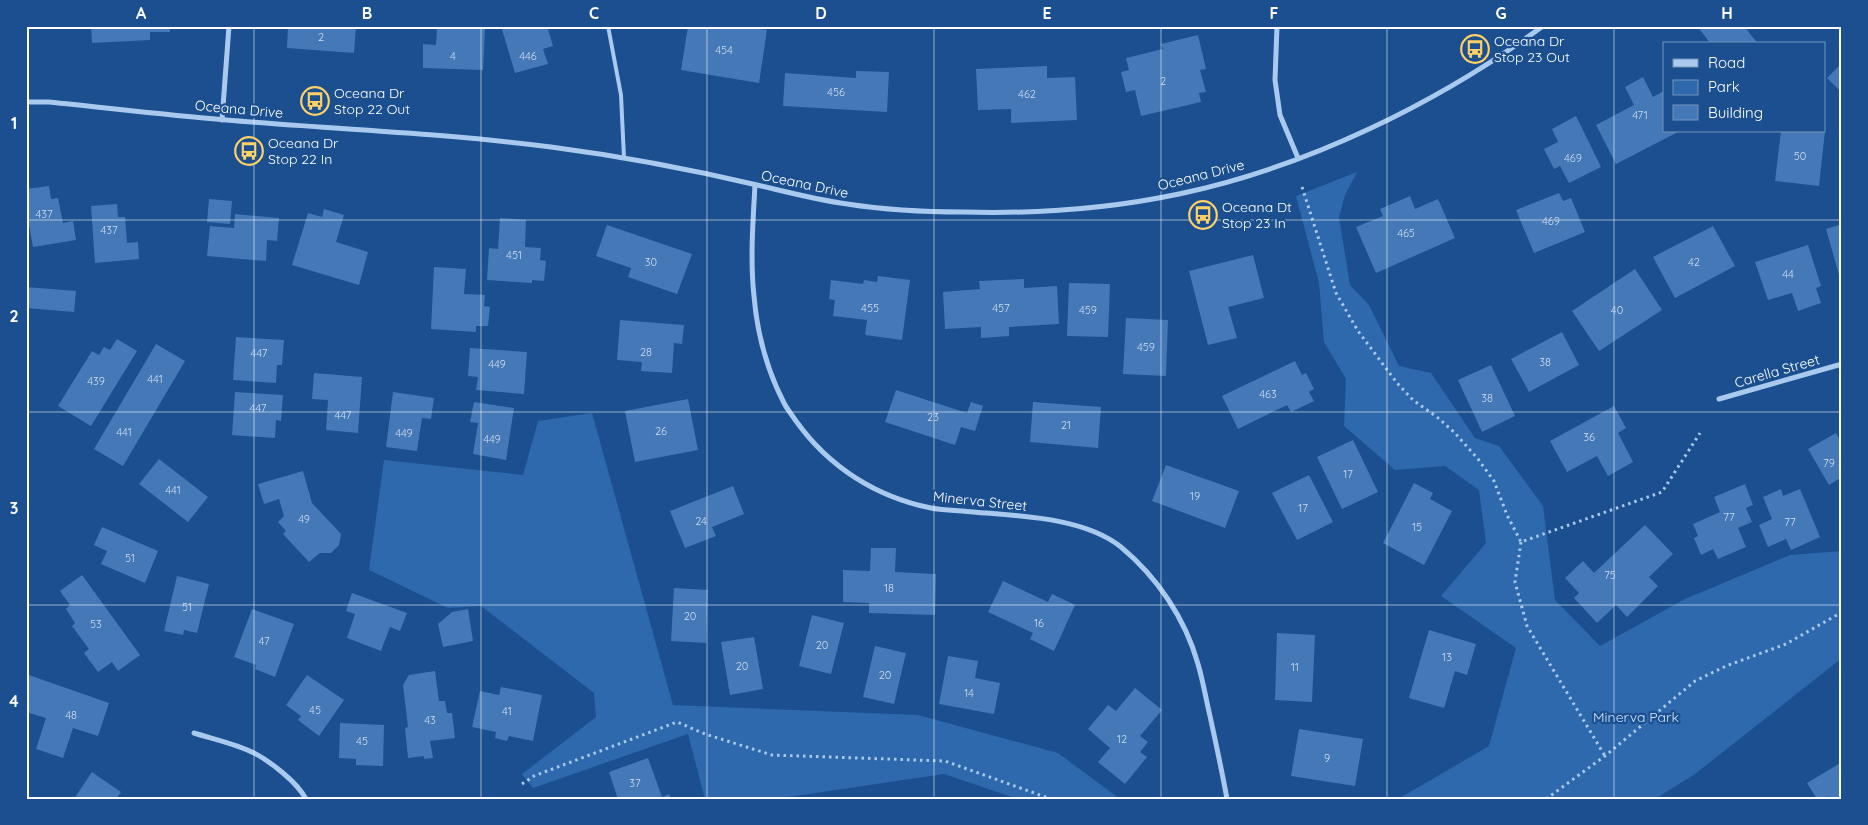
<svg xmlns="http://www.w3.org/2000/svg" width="1868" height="825" viewBox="0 0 1868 825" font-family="Quicksand,sans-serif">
  <rect width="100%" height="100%" fill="#1b4f8f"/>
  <g fill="#2e69ad">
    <polygon points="1357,172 1345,195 1339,217 1350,285 1369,305 1399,366 1431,373 1475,438 1499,446 1543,506 1555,600 1600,646 1685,599 1790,555 1842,551 1842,658 1695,774 1655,799 1398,799 1489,746 1516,648 1441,596 1486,543 1479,490 1445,466 1395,470 1344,426 1346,379 1324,342 1319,283 1296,196"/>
    <polygon points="592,413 673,705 918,715 1058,753 1120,799 1018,799 944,774 775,799 705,799 688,734 533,788 522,774 596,717 594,693 481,606 448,608 369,570 384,460 523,475 538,421"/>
  </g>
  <g fill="#4478b7">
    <polygon points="91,26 170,26 170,32 150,32 150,40 92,43"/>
    <polygon points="288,26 356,26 354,53 287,48"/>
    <polygon points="501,26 547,26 553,46 543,49 548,64 515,73"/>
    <polygon points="688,26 741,26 767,30 759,83 681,70"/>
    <polygon points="1697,26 1744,26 1758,44 1711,44"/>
    <polygon points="437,27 485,29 483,70 423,68 423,44 436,45"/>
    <polygon points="1198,35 1206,69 1200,70 1206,92 1199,93 1201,102 1141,116 1135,90 1126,92 1121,72 1129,70 1126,58 1163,49 1161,44"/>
    <polygon points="1842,63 1842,93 1827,78"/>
    <polygon points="1047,66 1047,78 1075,77 1077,120 1011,123 1011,109 978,110 976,69"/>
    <polygon points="856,71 889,72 887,112 783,106 785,73 856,78"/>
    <polygon points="1643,77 1653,97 1664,91 1664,131 1680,131 1616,164 1596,125 1634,105 1625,87"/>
    <polygon points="1576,116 1601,167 1569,183 1560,166 1554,169 1544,149 1558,142 1552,129"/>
    <polygon points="1781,131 1825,131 1819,186 1775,181"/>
    <polygon points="49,186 51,199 58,198 63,223 73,221 76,240 33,247 26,208 26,189"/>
    <polygon points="1559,193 1563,201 1571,198 1585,232 1534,253 1516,210"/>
    <polygon points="1410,196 1415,209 1438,199 1455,238 1376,273 1356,227 1383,216 1380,209"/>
    <polygon points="209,199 232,201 230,224 207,222"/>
    <polygon points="117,204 118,217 125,217 127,243 138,242 139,259 95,263 91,206"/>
    <polygon points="324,209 344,215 336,242 368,252 359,285 292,265 308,213 322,217"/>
    <polygon points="235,214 279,218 277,241 267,240 266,261 207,256 210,226 234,228"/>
    <polygon points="500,218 526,220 525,247 541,248 540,260 546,261 544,281 532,280 532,283 487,280 489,248 498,249"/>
    <polygon points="1842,224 1842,282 1841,282 1826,229"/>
    <polygon points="607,225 692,254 677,294 628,277 631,268 596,256"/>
    <polygon points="1713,226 1735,266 1675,298 1653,257"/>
    <polygon points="1808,245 1821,286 1816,288 1821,303 1798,311 1792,293 1768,300 1755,262"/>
    <polygon points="1253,255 1264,298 1228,307 1237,338 1208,345 1189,271"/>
    <polygon points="434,267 466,269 464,294 485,295 484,306 490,307 488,326 476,326 476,332 431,329"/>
    <polygon points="1635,269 1662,310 1599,351 1572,311"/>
    <polygon points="878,276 910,280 902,340 865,335 867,320 833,316 835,300 829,299 831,280 863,284 864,280 877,282"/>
    <polygon points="1024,279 1024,288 1057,286 1059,324 1009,327 1009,336 981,338 981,327 945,329 943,292 980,289 979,281"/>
    <polygon points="1069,283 1110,284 1108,337 1067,336"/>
    <polygon points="26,287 76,291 74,312 26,308"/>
    <polygon points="1126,318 1168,320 1166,376 1123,374"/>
    <polygon points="620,320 684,325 682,344 674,343 672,373 641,371 642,362 617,360"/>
    <polygon points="1562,332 1579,365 1529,392 1511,359"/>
    <polygon points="236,337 284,340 282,365 277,365 276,383 233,380"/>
    <polygon points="117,339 137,351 91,426 58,406 92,351 99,355 104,347 110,350"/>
    <polygon points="156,344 185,361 123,466 94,449"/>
    <polygon points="470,348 527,352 524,394 476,390 478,377 468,376"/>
    <polygon points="1295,361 1302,375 1306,373 1314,389 1309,392 1314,401 1291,412 1287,405 1238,429 1222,396"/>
    <polygon points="1491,365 1515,416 1482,432 1458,380"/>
    <polygon points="314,373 362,377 358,433 326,430 328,400 312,399"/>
    <polygon points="896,390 967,413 971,402 983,406 975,431 961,427 955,445 885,422"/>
    <polygon points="235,392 283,395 281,421 276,420 275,438 232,435"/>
    <polygon points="393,392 434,398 431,419 422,418 417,451 386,447"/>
    <polygon points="688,399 698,450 635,462 625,411"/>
    <polygon points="474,402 514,408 506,460 473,454 478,423 470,422"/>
    <polygon points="1033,402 1101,407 1098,448 1030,442"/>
    <polygon points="1614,406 1626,428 1618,433 1633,462 1608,476 1597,456 1567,472 1550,441"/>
    <polygon points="1836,433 1840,440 1842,440 1842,477 1829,485 1808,449"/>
    <polygon points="1353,440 1378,492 1342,509 1317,457"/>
    <polygon points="159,459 208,497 188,522 139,484"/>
    <polygon points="1166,465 1239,491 1225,528 1152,501"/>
    <polygon points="303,471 312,503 341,534 339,545 331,553 320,553 309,562 283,534 286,531 278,522 284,516 279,499 264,504 258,484"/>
    <polygon points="1309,475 1333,522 1297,540 1272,493"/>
    <polygon points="1414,483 1433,493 1430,499 1452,511 1424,565 1383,543"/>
    <polygon points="1745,484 1753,505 1746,508 1752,522 1738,528 1746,547 1718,559 1713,549 1701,555 1694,538 1698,536 1693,524 1720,512 1714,497"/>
    <polygon points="733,486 744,514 712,527 716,536 685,548 670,511"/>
    <polygon points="1781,489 1783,496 1800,489 1820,537 1791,550 1786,539 1768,547 1759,525 1772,519 1763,497"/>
    <polygon points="1645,525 1673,554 1649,577 1658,586 1627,617 1616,605 1597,623 1574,598 1579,593 1565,578 1583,561 1594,573"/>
    <polygon points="102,527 158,551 145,583 101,564 107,551 94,545"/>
    <polygon points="871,548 896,548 895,572 936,574 935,615 869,613 869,603 843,602 843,570 870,571"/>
    <polygon points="82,575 140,655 118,671 112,662 98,672 84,653 89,649 72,626 75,623 66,609 70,605 60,591"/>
    <polygon points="177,576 209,584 197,633 184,630 183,635 164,631"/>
    <polygon points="1003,581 1048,602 1052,594 1075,605 1054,651 1030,639 1033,633 988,612"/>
    <polygon points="674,588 708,590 706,643 671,641"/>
    <polygon points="352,593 407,613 400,631 390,627 381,651 347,638 355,614 346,611"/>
    <polygon points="252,609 294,624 275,677 255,669 256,665 234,657"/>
    <polygon points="468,609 473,641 443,647 438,624 452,612"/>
    <polygon points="812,615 844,623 831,674 799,666"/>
    <polygon points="1429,630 1476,644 1467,675 1455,671 1444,708 1409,698"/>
    <polygon points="1277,633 1315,635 1312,702 1275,700"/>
    <polygon points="754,637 763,689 730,695 721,642"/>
    <polygon points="875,646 906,653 894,704 863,697"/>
    <polygon points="948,656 978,661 975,678 1000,683 994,714 939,704"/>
    <polygon points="435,671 439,701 445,701 447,713 452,713 455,738 430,741 433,758 424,759 424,756 408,758 405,728 408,727 403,685 409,675"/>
    <polygon points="26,674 109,703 98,736 73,728 63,758 36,749 46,718 26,712"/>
    <polygon points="307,675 344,700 319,736 298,720 301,716 286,705"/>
    <polygon points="501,687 542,695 533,741 509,736 507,741 495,738 496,732 472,727 480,691 499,695"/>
    <polygon points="1135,688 1162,710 1140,736 1148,742 1140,752 1147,757 1125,784 1098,762 1110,748 1088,729 1108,705 1116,711"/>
    <polygon points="340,723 384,725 383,766 356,765 356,759 339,758"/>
    <polygon points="1299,729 1363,739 1355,786 1291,776"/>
    <polygon points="648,758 662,797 669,794 671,799 618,799 609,772"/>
    <polygon points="1842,762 1842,799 1830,799 1828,796 1824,799 1817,799 1807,783"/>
    <polygon points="92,772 121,792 116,799 74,799"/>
  </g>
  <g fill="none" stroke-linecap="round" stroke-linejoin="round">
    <g stroke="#a9c9ee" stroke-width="3" stroke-dasharray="2.5 4" stroke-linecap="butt">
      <polyline points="1302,187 1336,293 1358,331 1397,383 1413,400 1437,417 1454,432 1478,459 1494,481 1507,515 1521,542 1662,492 1700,433"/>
      <polyline points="1521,542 1515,582 1527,626 1605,756"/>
      <polyline points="522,784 534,776 677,722 705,734 772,755 945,761 1051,799"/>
      <polyline points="1546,799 1605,756 1695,681 1726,666 1786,644 1842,612"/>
    </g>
    <polyline stroke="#a9c9ee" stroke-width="4" points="608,26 621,95 624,158"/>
    <g stroke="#a9c9ee" stroke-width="5">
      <polyline points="1277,26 1275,80 1280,115 1298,158"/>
      <path d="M26 102H49C108 108 167 115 226 120 334 129 443 133 551 147 620 156 689 169 757 185 787 192 817 200 847 204 886 210 925 212 963 212 1036 214 1108 209 1179 194 1307 167 1438 103 1543 26"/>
      <polyline points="222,120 229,26"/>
      <path d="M755 185C753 222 750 259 754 296 757 332 767 370 784 403 787 409 792 415 796 421 829 467 876 497 931 508 941 510 952 510 962 511 1010 516 1081 515 1121 547 1157 577 1185 618 1198 664 1203 681 1206 699 1210 716 1216 744 1222 771 1227 799"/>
      <polyline points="1719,399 1842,364"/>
      <path d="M194 733C213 739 237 744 254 753 271 762 297 782 306 799"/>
    </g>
  </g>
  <path fill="none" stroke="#fff" stroke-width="1" stroke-opacity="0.55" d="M254 26V799M481 26V799M707 26V799M934 26V799M1161 26V799M1387 26V799M1614 26V799M26 220H1842M26 412H1842M26 605H1842"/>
  <defs>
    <symbol id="bus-ring" viewBox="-11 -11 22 22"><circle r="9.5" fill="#1b4f8f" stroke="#ffd166" stroke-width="1.5"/><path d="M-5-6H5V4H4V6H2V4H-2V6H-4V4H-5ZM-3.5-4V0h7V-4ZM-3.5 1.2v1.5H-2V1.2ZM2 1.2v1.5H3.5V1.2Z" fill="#ffd166"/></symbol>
  </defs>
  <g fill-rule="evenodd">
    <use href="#bus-ring" x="1459" y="33" width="32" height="32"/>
    <use href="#bus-ring" x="299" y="85" width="32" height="32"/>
    <use href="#bus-ring" x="233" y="135" width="32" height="32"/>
    <use href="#bus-ring" x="1187" y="199" width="32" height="32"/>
  </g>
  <g text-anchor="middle" stroke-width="4.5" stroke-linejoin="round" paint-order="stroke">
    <g font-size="11" fill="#d0dded">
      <text x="321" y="41">2</text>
      <text x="724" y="54">454</text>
      <text x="453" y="60">4</text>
      <text x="528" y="60">446</text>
      <text x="1163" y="85">2</text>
      <text x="836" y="96">456</text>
      <text x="1027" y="98">462</text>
      <text x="1640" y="119">471</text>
      <text x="1800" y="160">50</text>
      <text x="1573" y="162">469</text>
      <text x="44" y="218">437</text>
      <text x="1551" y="225">469</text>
      <text x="109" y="234">437</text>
      <text x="1406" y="237">465</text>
      <text x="514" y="259">451</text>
      <text x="651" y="266">30</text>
      <text x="1694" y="266">42</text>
      <text x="1788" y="278">44</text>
      <text x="870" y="312">455</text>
      <text x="1001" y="312">457</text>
      <text x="1088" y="314">459</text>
      <text x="1617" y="314">40</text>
      <text x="1146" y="351">459</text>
      <text x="646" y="356">28</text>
      <text x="259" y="357">447</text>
      <text x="1545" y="366">38</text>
      <text x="497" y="368">449</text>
      <text x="155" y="383">441</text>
      <text x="96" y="385">439</text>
      <text x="1268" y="398">463</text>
      <text x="1487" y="402">38</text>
      <text x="258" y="412">447</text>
      <text x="343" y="419">447</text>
      <text x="933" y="421">23</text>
      <text x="1066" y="429">21</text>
      <text x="661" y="435">26</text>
      <text x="124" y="436">441</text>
      <text x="404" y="437">449</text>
      <text x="1589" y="441">36</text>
      <text x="492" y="443">449</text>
      <text x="1829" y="467">79</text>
      <text x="1348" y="478">17</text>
      <text x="173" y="494">441</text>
      <text x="1195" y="500">19</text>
      <text x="1303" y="512">17</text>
      <text x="1729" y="521">77</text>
      <text x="304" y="523">49</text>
      <text x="701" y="525">24</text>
      <text x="1790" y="526">77</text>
      <text x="1417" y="531">15</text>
      <text x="130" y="562">51</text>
      <text x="1610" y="579">75</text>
      <text x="889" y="592">18</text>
      <text x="187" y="611">51</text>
      <text x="690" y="620">20</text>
      <text x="1039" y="627">16</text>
      <text x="96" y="628">53</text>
      <text x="264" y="645">47</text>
      <text x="822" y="649">20</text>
      <text x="1447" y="661">13</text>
      <text x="742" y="670">20</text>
      <text x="1295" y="671">11</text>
      <text x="885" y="679">20</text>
      <text x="969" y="697">14</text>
      <text x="315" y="714">45</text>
      <text x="507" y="715">41</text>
      <text x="71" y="719">48</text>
      <text x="430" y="724">43</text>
      <text x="1122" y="743">12</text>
      <text x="362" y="745">45</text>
      <text x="1327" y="762">9</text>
      <text x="635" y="787">37</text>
    </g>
    <g font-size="14" fill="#fff" stroke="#1b4f8f" text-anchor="start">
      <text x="1494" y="46">Oceana Dr<tspan x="1494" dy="16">Stop 23 Out</tspan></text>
      <text x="334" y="98">Oceana Dr<tspan x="334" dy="16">Stop 22 Out</tspan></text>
      <text x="268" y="148">Oceana Dr<tspan x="268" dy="16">Stop 22 In</tspan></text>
      <text x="1222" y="212">Oceana Dt<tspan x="1222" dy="16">Stop 23 In</tspan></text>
    </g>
    <g font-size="14" fill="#fff" stroke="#1b4f8f">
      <text transform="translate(239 109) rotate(5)" y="5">Oceana Drive</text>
      <text transform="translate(1201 175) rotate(-14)" y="5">Oceana Drive</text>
      <text transform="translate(805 184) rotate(12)" y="5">Oceana Drive</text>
      <text transform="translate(1777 371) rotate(-16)" y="5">Carella Street</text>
      <text transform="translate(980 501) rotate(6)" y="5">Minerva Street</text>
    </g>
    <g font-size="14" fill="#cfe3fa" stroke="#1b4f8f">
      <text x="1636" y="722">Minerva Park</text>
    </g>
  </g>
  <rect width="1868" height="825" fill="none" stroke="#1b4f8f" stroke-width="55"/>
  <rect x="1663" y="42" width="162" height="90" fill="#1b4f8f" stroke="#7695bc"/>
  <rect x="1673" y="59" width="25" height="8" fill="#a9c9ee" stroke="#7695bc"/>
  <text x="1708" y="68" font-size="15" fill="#ffffff">Road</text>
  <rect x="1673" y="80" width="25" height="15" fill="#2e69ad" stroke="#7695bc"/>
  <text x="1708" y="92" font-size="15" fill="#ffffff">Park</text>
  <rect x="1673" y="105" width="25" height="15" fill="#4478b7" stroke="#7695bc"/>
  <text x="1708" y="118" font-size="15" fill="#ffffff">Building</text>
  <rect x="28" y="28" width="1812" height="770" fill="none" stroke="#fff" stroke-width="2"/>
  <g font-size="16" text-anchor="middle" font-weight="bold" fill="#fff">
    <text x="141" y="19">A</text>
    <text x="367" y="19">B</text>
    <text x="594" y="19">C</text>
    <text x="821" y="19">D</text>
    <text x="1047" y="19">E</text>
    <text x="1274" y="19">F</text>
    <text x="1501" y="19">G</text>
    <text x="1727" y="19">H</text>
    <text x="14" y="129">1</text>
    <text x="14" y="322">2</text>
    <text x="14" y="514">3</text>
    <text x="14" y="707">4</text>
  </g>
</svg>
